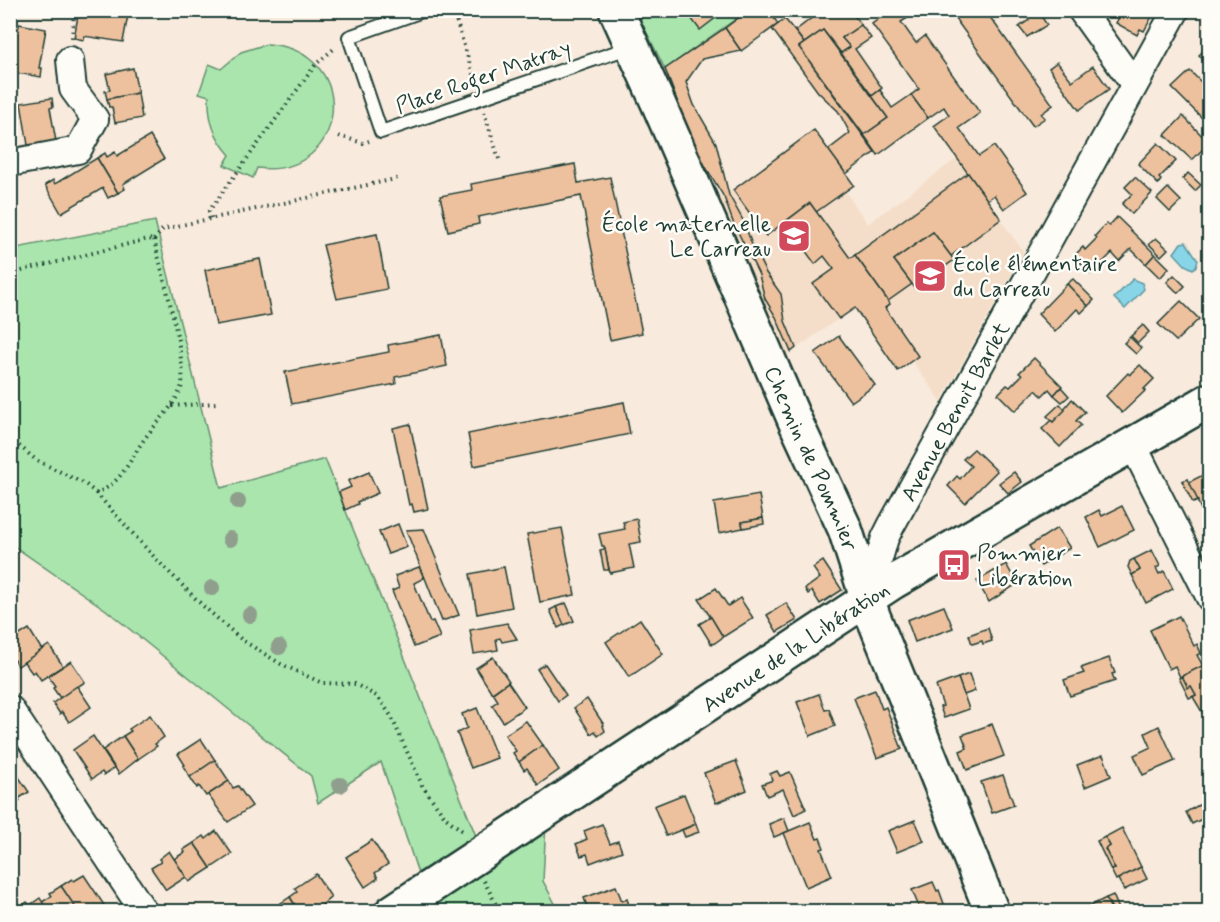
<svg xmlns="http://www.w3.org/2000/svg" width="1220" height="922" viewBox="0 0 1220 922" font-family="Mynerve,sans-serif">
  <rect width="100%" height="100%" fill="#f8eadc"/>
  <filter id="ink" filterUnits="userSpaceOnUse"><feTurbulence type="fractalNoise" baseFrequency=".0167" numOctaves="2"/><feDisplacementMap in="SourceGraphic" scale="12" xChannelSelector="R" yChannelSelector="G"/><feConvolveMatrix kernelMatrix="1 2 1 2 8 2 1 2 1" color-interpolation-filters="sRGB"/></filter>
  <g filter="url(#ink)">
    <polygon fill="#f5dec9" points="814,130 845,191 868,224 956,159 1024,252 941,401 867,299 787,355 718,198 733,190"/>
    <g fill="#a9e5ac" stroke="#649170" stroke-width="1.5">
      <polygon points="636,11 747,11 665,69"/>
      <path d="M267 44C362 50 349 180 257 168L253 178 224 165 230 155C214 137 208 120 209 96L199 93 209 64 221 69 241 52Z"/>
      <polygon points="155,221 221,488 325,459 476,836 418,873 381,762 318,803 311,776 106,610 11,544 11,249"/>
      <polygon points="546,821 543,881 559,911 421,912"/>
    </g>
    <g fill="#88d5e8" stroke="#5e98a0" stroke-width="1.5">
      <polygon points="1186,242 1198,260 1196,266 1193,269 1185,265 1174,253 1181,243"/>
      <polygon points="1133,279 1142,283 1144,289 1125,309 1114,298"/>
    </g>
    <g fill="#eec19e" stroke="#1f3d34" stroke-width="1.5">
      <polygon points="79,10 100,10 128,15 123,42 84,36 84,40 74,38"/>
      <polygon points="685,10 726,10 700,30"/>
      <polygon points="749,10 769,10 778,24 741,51 725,28"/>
      <polygon points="822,10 850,10 861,25 842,38 850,47 841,53 823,30 804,43 795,31"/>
      <polygon points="891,10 907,10 911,16 901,22 916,43 925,36 980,113 959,128 979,156 994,146 1027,192 1004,209 994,195 987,200 934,126 949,115 944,107 928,118 911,95 919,89 872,24"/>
      <polygon points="949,10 985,10 1053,105 1041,114 1045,118 1033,126"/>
      <polygon points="1022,10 1043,10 1039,13 1047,25 1027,37 1019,27 1029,20"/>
      <polygon points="1123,10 1151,10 1154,13 1144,31 1140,29 1137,35 1116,23"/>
      <polygon points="785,19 804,43 799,47 875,152 846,174 828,150 850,133 838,111 818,92 772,29"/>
      <polygon points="19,24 46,29 39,68 42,68 41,77 10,72"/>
      <polygon points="861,25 871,38 855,49 882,88 872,96 841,53 850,47 842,38"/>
      <polygon points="725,28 741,51 702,59 686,82 694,105 716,143 729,195 744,222 752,245 766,273 781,294 785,321 796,348 791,352 776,317 765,299 759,275 733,222 724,197 696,151 665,69"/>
      <polygon points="823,30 888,118 864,135 799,47"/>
      <polygon points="1210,45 1210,66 1199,55"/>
      <polygon points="1057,62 1072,81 1093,66 1109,89 1079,110 1049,68"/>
      <polygon points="133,68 138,93 107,99 105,91 110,90 106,74"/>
      <polygon points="1190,71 1210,91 1210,126 1172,88"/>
      <polygon points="880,90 892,108 911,95 928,118 878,155 864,135 888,118 872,96"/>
      <polygon points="138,93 142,118 115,123 112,107 109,107 107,99"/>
      <polygon points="52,98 53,107 50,108 57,147 29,151 21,103"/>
      <polygon points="1183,116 1209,143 1192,160 1165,135"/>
      <polygon points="814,130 854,185 816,212 810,203 766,236 733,190"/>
      <polygon points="150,136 164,159 123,184 125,189 118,193 97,158 105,153 107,157 115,152 117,156"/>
      <polygon points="1158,143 1176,161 1159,178 1161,180 1158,184 1138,164"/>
      <polygon points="97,158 118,193 108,198 103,188 61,213 45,185 53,180 55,184"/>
      <polygon points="575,164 578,183 610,177 642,333 610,340 581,196 478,217 479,224 448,231 440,196 472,190 471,184"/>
      <polygon points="968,173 1001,219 951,256 933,232 894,260 912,284 888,301 855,255"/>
      <polygon points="1188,173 1201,185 1195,191 1183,179"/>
      <polygon points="1135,177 1152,193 1132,214 1122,204 1132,194 1125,187"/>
      <polygon points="1168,188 1181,201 1170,212 1157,199"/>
      <polygon points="810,203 850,258 855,255 888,301 890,304 885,308 918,356 898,371 855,308 839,319 813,284 834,269 824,256 815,264 785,222"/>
      <polygon points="1117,217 1155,254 1146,264 1131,249 1119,261 1112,253 1091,274 1074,256 1083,247 1085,250 1097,238 1095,236 1106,224 1109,226"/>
      <polygon points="933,232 954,260 915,288 894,260"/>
      <polygon points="377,234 387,289 337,299 323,245"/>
      <polygon points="1156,238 1168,249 1161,256 1149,244"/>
      <polygon points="1155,254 1169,268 1160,278 1146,264"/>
      <polygon points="260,259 271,315 216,325 205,270"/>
      <polygon points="1174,275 1185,286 1178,293 1167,282"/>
      <polygon points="1073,279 1094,300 1088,306 1067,284"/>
      <polygon points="1067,284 1088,306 1081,313 1077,309 1055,332 1038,314"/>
      <polygon points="1181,301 1199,319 1176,341 1158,324"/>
      <polygon points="1143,325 1149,332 1138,343 1131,336"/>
      <polygon points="441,335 447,366 395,377 396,384 292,404 285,372 389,352 388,345"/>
      <polygon points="839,336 875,385 851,402 815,353"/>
      <polygon points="1130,337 1141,348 1136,354 1124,343"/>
      <polygon points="1034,358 1062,386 1054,395 1049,389 1042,396 1036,390 1015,411 998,394 1007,385 1010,387 1022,375 1019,373"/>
      <polygon points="1140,365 1154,379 1144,389 1146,390 1122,413 1106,396 1128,373 1130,375"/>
      <polygon points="1061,387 1069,396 1062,402 1054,395"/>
      <polygon points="1072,399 1085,412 1076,421 1081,425 1060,447 1042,429 1051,420 1053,422"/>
      <polygon points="624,402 630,434 474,466 468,434"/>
      <polygon points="1060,404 1065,410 1053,422 1047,416"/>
      <polygon points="410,424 428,509 414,512 412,504 409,505 393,428"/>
      <polygon points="974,449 997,471 965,503 948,486 957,476 960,479 971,466 963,459"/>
      <polygon points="369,472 378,493 357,502 358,504 345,510 339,492 351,487 348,481"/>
      <polygon points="1014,472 1022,482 1008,493 999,483"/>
      <polygon points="1209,472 1210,522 1207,523 1189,482"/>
      <polygon points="1188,479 1198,501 1193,503 1182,481"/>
      <polygon points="759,495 763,518 742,522 743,528 719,533 714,503"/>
      <polygon points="1122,506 1134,530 1100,547 1086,517 1099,510 1102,516"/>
      <polygon points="763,518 764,524 743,528 742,522"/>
      <polygon points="637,519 641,542 629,544 634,568 610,573 604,546 602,546 599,534 625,529 623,522"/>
      <polygon points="398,524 407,547 388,554 379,532"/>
      <polygon points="562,528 575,595 540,602 527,534"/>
      <polygon points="1057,528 1070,548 1041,566 1029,546"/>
      <polygon points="424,529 459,615 442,621 406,530"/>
      <polygon points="605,549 609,570 604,570 600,550"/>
      <polygon points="1152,550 1160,566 1156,568 1159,574 1164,571 1173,589 1146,603 1132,575 1140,570 1134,559"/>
      <polygon points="1134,559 1140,570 1132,575 1128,567 1130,561"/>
      <polygon points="823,561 842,590 820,604 812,591 808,594 805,589 820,578 813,568"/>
      <polygon points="1006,564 1017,584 989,602 977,581"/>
      <polygon points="419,567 424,578 414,583 430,622 433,621 440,637 414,647 392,591 399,588 395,576"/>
      <polygon points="504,567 512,607 477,614 470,574"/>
      <polygon points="716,588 728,606 740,598 753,618 723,637 699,599"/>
      <polygon points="566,603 574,621 564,625 556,607"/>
      <polygon points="786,603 797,620 777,632 767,615"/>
      <polygon points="944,606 953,628 915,642 907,620"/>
      <polygon points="556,607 564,625 558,628 550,610"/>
      <polygon points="1179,616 1194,646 1197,644 1201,653 1197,655 1203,666 1180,677 1175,666 1169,669 1150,630"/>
      <polygon points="711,617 723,637 712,645 699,624"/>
      <polygon points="640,619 663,654 629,677 606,642"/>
      <polygon points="507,623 517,639 502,642 500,638 496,639 498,650 474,654 470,630"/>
      <polygon points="988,628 992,641 983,644 982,641 972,644 969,635"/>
      <polygon points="29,629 42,650 18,666 11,656 14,654 10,650 10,641"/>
      <polygon points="49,645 63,666 41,680 35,671 32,673 24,662"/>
      <polygon points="493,657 509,681 492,693 476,668"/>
      <polygon points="1109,658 1115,673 1112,674 1115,681 1070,696 1064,680 1084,673 1081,668"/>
      <polygon points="71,661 85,682 60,698 53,688 55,686 48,676"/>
      <polygon points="545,664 566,695 558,701 537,669"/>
      <polygon points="1204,665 1210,676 1208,722 1193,697 1196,695 1191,686 1188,688 1182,676"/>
      <polygon points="969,674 975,691 964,695 958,678"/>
      <polygon points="1182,676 1188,688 1191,686 1196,695 1189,698 1179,678"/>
      <polygon points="958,678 969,709 944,718 940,707 943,706 936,686"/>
      <polygon points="508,682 525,707 503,722 492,705 498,701 493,693"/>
      <polygon points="77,686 91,707 69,722 62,712 60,714 53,703"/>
      <polygon points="875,690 882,709 886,707 902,749 877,758 854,698"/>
      <polygon points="819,694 825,710 829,709 835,726 810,736 797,702"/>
      <polygon points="587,699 604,725 603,726 605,731 598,736 595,731 591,734 574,708"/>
      <polygon points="477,708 497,758 471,768 457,733 467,728 462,714"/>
      <polygon points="150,715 164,737 155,744 157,746 138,759 123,736 131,731 129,729"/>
      <polygon points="526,721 543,745 519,762 513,753 516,751 505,735"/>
      <polygon points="992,724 1004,756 967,770 960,751 967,748 962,735"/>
      <polygon points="1159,726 1175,761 1143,775 1134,755 1151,747 1145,733"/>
      <polygon points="93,736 114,768 104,775 102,772 92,779 73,750"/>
      <polygon points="123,736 138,759 119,774 103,750"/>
      <polygon points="201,739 215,760 190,777 183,766 185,765 178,754"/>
      <polygon points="543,745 559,770 538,785 527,768 524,770 519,762"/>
      <polygon points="1103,755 1111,776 1085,787 1077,765"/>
      <polygon points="215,760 229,781 206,796 199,786 197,788 190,777"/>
      <polygon points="736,761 747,790 716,803 704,773"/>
      <polygon points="14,770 29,792 18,799 20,801 10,808 10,772"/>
      <polygon points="777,771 780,776 790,772 806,809 794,815 783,789 767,796 762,784 773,780 770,774"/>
      <polygon points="1003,775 1014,805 992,813 981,782"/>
      <polygon points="229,781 233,788 238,786 252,806 228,822 208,795"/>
      <polygon points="684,794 696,824 666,836 654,806"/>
      <polygon points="1208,800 1210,815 1192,824 1186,812"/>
      <polygon points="784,818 789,831 774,837 769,824"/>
      <polygon points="915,820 924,841 897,852 888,831"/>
      <polygon points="810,822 817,839 820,838 824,848 821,849 832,876 806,887 784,833"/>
      <polygon points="602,824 610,844 618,841 622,851 590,863 587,854 581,856 576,844 587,839 584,831"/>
      <polygon points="696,824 699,832 685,837 682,830"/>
      <polygon points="1122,828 1141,867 1116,880 1111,870 1115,869 1105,849 1110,846 1105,837"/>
      <polygon points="216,831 232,854 211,868 194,843 204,836 206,839"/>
      <polygon points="1105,837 1110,846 1105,849 1115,869 1111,870 1097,841"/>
      <polygon points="372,840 388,864 375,873 378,878 365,887 346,857"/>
      <polygon points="194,843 211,868 189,882 174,859 185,852 183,850"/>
      <polygon points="169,851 186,877 166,890 151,868 161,862 159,859"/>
      <polygon points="1141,867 1147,879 1124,890 1118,879"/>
      <polygon points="316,874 331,897 314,912 299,912 290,897 297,892 295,888"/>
      <polygon points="84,875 104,905 95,912 78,912 61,886 72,879 74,881"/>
      <polygon points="933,882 937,891 939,890 947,912 921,912 912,890"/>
      <polygon points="61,886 78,911 78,912 48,912 42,902 52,896 50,893"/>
      <polygon points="616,886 622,901 627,899 630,908 621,912 600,912 599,909 589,912 584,898"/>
      <polygon points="1113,895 1119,909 1114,912 1106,898"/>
      <polygon points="290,897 299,912 269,912 269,911"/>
      <polygon points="40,898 48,912 18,912 17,910 27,902 30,905"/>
      <polygon points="1106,898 1112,912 1079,912 1088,907"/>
    </g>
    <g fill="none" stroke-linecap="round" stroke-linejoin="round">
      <defs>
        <polyline id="lane" points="425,10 349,37 381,132 631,47"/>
        <g id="street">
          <polyline points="1081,10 1134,84"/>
          <polyline points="10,163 78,150 95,119 73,89 70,60"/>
          <polyline points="1133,445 1210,598"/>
          <path id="s1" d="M868 597 885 538 891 526 1176 10"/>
          <polyline points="10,709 144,912"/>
        </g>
        <g id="secondary">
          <path id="s2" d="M616 10 659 105 795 421 845 529 873 616 992 912"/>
          <path id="s3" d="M392 912 893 582 1210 400"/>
        </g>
      </defs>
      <use href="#lane" stroke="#1f3d34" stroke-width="16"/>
      <use href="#street" stroke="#1f3d34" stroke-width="30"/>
      <use href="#secondary" stroke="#1f3d34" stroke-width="38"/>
      <g stroke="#1f3d34" stroke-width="4" stroke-dasharray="1.5 4.5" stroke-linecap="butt">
        <polyline points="453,10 476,84"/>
        <polyline points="72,38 74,10"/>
        <polyline points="484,112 499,159"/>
        <polyline points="339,136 363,143 369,141"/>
        <polyline points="211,218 209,211 316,64 336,47"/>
        <polyline points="154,240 163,229 400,178"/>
        <polyline points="10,274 148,239 154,240"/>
        <polyline points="172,406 217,403"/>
        <path d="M10 438 36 460 85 484 96 493C119 485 128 464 141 444 153 425 172 411 181 388 189 367 161 268 154 240"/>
        <polyline points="96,493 156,559 202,605 242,640 281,664 322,683 355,684 378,697 391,716 423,787 446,818 465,833"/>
        <polyline points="484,881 500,912"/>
      </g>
      <use href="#lane" stroke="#fdfcf7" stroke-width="12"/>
      <use href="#street" stroke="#fdfcf7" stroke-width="26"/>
      <use href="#secondary" stroke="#fdfcf7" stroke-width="33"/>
    </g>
    <g fill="#909e8d">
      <circle cx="238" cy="502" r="8"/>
      <circle cx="230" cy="539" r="8"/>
      <circle cx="212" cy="588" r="8"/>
      <circle cx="250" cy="615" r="8"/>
      <circle cx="279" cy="647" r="8"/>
      <circle cx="340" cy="785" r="8"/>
    </g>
  </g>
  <defs>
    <symbol id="school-square" viewBox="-11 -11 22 22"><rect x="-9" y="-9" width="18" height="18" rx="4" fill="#d1495b" stroke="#fdfcf7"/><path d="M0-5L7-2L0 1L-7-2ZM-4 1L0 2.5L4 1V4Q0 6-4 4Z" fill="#fff"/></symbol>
    <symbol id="bus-square" viewBox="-11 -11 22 22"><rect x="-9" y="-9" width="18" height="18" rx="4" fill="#d1495b" stroke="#fdfcf7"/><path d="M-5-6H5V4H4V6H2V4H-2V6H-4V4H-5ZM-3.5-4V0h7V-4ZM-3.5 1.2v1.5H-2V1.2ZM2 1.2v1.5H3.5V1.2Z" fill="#fff"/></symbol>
  </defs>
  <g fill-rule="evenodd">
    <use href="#school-square" x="775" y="217" width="38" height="38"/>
    <use href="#school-square" x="911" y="257" width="38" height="38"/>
    <use href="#bus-square" x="935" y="546" width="38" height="38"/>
  </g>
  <g text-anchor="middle" stroke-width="5" stroke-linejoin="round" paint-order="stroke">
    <g font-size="22" fill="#1f3d34" stroke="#fdfcf7">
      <text transform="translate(483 76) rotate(-19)" y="8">Place Roger Matray</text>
      <text dy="8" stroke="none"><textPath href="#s1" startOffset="206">Avenue Benoit Barlet</textPath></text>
      <text dy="8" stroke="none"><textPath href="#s2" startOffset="489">Chemin de Pommier</textPath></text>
      <text dy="8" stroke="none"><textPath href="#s3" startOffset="483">Avenue de la Libération</textPath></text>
    </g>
    <g font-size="22" fill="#1f3d34" stroke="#fdfcf7" text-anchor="start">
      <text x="771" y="231" text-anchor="end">École maternelle<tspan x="771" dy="25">Le Carreau</tspan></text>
      <text x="953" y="271">École élémentaire<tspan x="953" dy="25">du Carreau</tspan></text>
      <text x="977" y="560">Pommier -<tspan x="977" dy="25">Libération</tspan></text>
    </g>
  </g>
  <rect width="1220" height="922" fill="none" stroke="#fdfcf7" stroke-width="36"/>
  <rect x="18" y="18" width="1184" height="886" fill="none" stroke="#1f3d34" stroke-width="2" filter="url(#ink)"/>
</svg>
